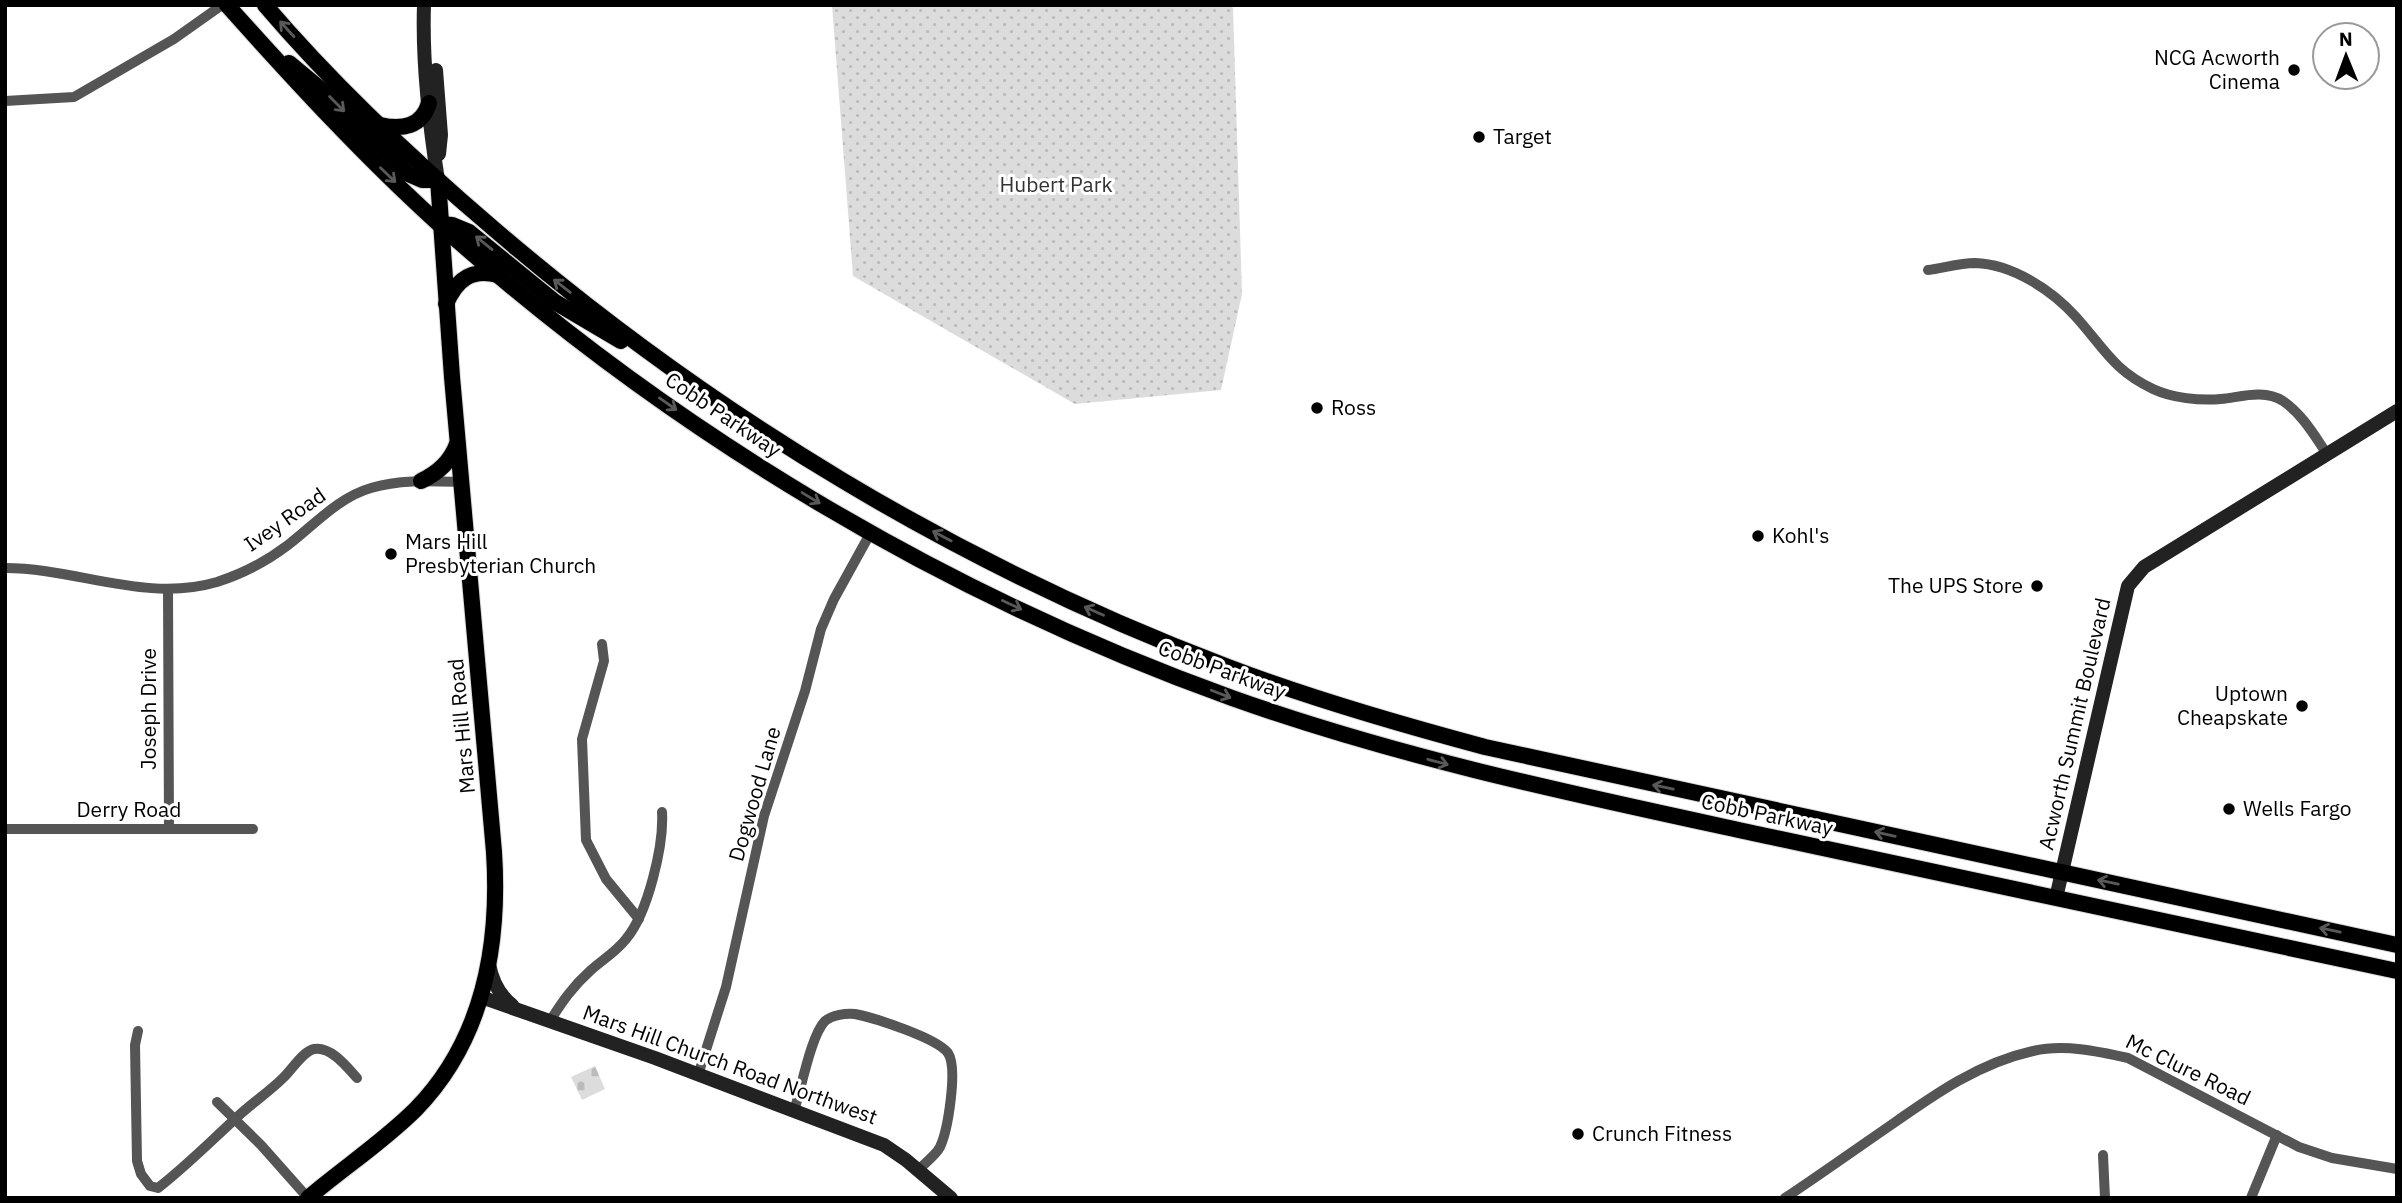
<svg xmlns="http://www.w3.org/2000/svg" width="2402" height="1203" viewBox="0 0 2402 1203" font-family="'IBM Plex Sans',sans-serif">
  <defs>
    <pattern id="cemetery-stones" width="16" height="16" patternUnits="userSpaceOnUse" patternTransform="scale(1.75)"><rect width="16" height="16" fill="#dcdcdc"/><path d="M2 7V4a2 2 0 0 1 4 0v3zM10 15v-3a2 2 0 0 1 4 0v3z" fill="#bbb"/></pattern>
    <pattern id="park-dots" width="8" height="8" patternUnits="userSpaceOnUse" patternTransform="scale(1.75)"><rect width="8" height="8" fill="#dcdcdc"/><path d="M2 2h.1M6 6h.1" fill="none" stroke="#bbb" stroke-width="1.8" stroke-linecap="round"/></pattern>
  </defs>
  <rect width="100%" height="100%" fill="#fff"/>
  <polygon fill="url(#cemetery-stones)" points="595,1066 605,1089 582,1100 571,1077"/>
  <polygon fill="url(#park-dots)" points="832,5 1231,5 1233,8 1242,294 1221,390 1075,404 853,276"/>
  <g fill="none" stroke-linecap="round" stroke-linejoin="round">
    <defs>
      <g id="primary">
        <path d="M227 5C295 81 364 156 439 224 668 430 942 594 1232 698 1409 761 1592 798 1776 838 1983 882 2190 927 2397 971"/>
        <path d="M265 5C334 86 413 160 494 229 712 416 960 566 1228 667 1312 699 1399 724 1485 747L2397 945"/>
        <polyline points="289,63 330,97 408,174 422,180 438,180"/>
        <path d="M380 125C402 130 422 127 429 103"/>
        <polyline points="440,224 452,225 469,232 555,302 621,341"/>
        <path d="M446 304C456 280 471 268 498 275"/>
        <path d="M421 481C438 473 451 461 457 444"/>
        <path d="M308 1198C343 1168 383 1142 416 1109 483 1040 500 945 494 852L452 377 438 180"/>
      </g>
    </defs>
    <use href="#primary" stroke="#dbdbdb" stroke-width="18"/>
    <g stroke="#555" stroke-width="10">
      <polyline points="5,101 74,97 174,39 222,5"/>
      <path d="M1928 270C1943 268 1960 263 1975 263 2012 264 2052 290 2076 317 2104 348 2113 370 2153 389 2172 398 2200 401 2221 399 2241 397 2264 389 2283 401 2303 415 2314 435 2327 454"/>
      <path d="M5 568C76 568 146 603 217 582 242 574 267 561 288 545 314 525 339 497 371 488 400 479 432 481 461 482"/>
      <polyline points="168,589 169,829"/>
      <polyline points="602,644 604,661 582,739 586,840 606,879 639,919"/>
      <polyline points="5,829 253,829"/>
      <path d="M550 1021C562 1002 573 986 590 971 602 960 616 952 626 939 648 913 664 845 662 812"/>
      <path d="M138 1031 135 1045 137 1161 141 1174 150 1186 158 1188C185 1167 209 1143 234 1120 249 1105 268 1093 283 1078 291 1071 303 1051 314 1049 331 1046 347 1067 357 1078"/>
      <polyline points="698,1075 726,987 764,816 805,691 821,629 834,599 871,532"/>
      <polyline points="217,1102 261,1145 308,1198"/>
      <path d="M794 1111C801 1090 811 1035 825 1021 832 1015 846 1013 855 1014 875 1018 937 1038 948 1053 958 1068 948 1130 940 1147 936 1155 925 1163 918 1170"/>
      <polyline points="2103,1155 2105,1198"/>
      <path d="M1785 1198C1821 1174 1856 1149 1891 1125 1935 1094 1979 1063 2033 1051 2064 1044 2097 1051 2128 1058L2299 1147 2332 1158 2397 1169"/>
      <polyline points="2251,1198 2277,1135"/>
    </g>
    <g stroke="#222" stroke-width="14">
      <path d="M424 5C422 63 429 123 438 180"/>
      <polyline points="436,70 441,135 439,154"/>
      <polyline points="2056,898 2128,586 2144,567 2397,411"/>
      <path d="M489 964C492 980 499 995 512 1005"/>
      <polyline points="481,997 655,1058 884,1145 906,1160 951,1198"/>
    </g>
    <use href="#primary" stroke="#000" stroke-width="16"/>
  </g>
  <defs><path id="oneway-shaft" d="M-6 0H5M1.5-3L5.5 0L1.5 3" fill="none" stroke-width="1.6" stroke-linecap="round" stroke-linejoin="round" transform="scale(1.75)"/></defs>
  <g stroke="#595959">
    <use href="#oneway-shaft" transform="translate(287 29) rotate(-132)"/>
    <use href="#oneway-shaft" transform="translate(337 104) rotate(45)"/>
    <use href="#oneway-shaft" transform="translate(388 175) rotate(44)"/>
    <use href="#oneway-shaft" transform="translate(484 243) rotate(-141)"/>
    <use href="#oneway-shaft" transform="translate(562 286) rotate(-142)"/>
    <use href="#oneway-shaft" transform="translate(668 404) rotate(35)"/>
    <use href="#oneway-shaft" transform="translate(811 498) rotate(31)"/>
    <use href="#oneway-shaft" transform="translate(942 536) rotate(-152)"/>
    <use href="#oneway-shaft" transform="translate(1012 605) rotate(25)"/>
    <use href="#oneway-shaft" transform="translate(1094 611) rotate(-156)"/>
    <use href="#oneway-shaft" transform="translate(1221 694) rotate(21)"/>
    <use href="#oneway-shaft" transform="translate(1438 762) rotate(15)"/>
    <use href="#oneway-shaft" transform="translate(1663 787) rotate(-168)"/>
    <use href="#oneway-shaft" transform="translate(1885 834) rotate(-167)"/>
    <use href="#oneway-shaft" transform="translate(2108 882) rotate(-168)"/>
    <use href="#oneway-shaft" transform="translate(2330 930) rotate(-168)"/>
  </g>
  <g fill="#000" stroke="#fff" stroke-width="2.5">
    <circle cx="2294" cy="70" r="7"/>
    <circle cx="1479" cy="137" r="7"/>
    <circle cx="1317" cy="408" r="7"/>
    <circle cx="1758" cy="536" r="7"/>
    <circle cx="391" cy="554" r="7"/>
    <circle cx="2037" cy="586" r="7"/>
    <circle cx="2302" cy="706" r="7"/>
    <circle cx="2229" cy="809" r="7"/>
    <circle cx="1578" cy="1134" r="7"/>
  </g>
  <g text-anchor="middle" stroke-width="6" stroke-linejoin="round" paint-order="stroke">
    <g font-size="21" fill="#000" stroke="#fff" text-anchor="start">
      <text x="2280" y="65" text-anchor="end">NCG Acworth<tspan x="2280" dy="24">Cinema</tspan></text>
      <text x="1493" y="144">Target</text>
      <text x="1331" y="415">Ross</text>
      <text x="1772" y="543">Kohl's</text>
      <text x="405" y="549">Mars Hill<tspan x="405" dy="24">Presbyterian Church</tspan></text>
      <text x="2023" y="593" text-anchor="end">The UPS Store</text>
      <text x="2288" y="701" text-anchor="end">Uptown<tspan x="2288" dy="24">Cheapskate</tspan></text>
      <text x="2243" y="816">Wells Fargo</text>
      <text x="1592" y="1141">Crunch Fitness</text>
    </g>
    <g font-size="21" fill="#333" stroke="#fff">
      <text x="1056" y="192">Hubert Park</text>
    </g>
    <g font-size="21" fill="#000" stroke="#fff">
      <text transform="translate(723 415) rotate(34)" y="7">Cobb Parkway</text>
      <text transform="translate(285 520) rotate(-35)" y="7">Ivey Road</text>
      <text transform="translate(1222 670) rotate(20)" y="7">Cobb Parkway</text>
      <text transform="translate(149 709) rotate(-90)" y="7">Joseph Drive</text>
      <text transform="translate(2075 724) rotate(-77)" y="7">Acworth Summit Boulevard</text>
      <text transform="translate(462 726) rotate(-95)" y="7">Mars Hill Road</text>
      <text transform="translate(755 794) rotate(-74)" y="7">Dogwood Lane</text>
      <text x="129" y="817">Derry Road</text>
      <text transform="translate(1767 815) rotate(12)" y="7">Cobb Parkway</text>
      <text transform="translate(730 1065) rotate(20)" y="7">Mars Hill Church Road Northwest</text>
      <text transform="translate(2188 1070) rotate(26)" y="7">Mc Clure Road</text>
    </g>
  </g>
  <rect width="2402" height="1203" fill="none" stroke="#000000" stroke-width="14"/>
  <g transform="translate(2346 56) rotate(359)"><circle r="33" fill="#ffffff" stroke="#999999" stroke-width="2"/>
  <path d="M0-5L12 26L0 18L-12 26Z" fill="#000000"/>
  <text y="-10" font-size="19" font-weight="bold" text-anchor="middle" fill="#000000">N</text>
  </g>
</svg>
